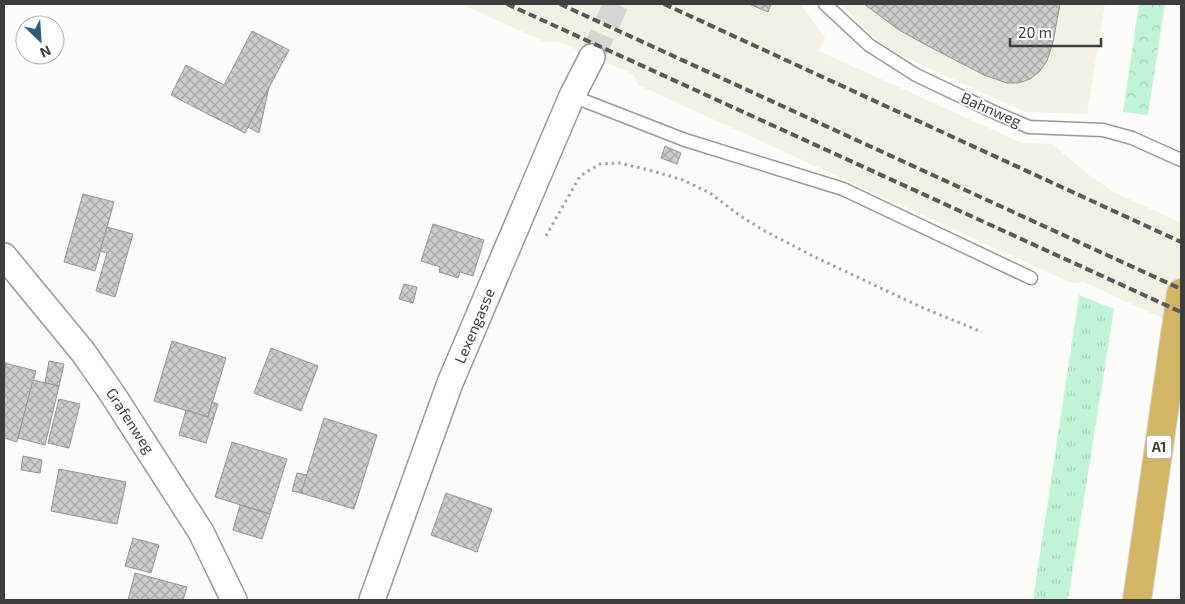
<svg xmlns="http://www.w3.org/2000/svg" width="1185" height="604" viewBox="0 0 1185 604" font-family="'Exo 2',sans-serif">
  <defs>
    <pattern id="grass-tufts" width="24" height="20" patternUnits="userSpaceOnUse" patternTransform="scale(1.25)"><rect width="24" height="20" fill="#c0f4d7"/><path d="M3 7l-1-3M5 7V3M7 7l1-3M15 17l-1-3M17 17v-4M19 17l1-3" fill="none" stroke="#a6d2b9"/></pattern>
    <pattern id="forest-crowns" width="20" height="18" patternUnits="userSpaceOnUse" patternTransform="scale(1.25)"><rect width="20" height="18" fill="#c0f4d7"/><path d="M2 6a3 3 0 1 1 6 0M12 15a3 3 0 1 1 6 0" fill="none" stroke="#a6d2b9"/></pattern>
    <pattern id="building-cross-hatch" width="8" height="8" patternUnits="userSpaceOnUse" patternTransform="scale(1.25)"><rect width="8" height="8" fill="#ceccc9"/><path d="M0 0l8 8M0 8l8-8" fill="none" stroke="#a8a7a4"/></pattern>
  </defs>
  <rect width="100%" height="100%" fill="#fcfcf8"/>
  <g fill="#f3f1e6">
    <polygon points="461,4 801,4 825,38 819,51 1022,143 1052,144 1090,176 1114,192 1181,223 1181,327 1084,282 1071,283 638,85 633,74 559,42 545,42"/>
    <polygon points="841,4 1105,4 1087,114 1025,112 889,50 873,37"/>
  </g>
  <polygon fill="url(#grass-tufts)" points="1079,295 1114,309 1068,600 1033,600"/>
  <polygon fill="url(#forest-crowns)" points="1139,4 1165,4 1148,115 1123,112"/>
  <g fill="url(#building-cross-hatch)" stroke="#979593">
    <polygon points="749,4 771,4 768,12"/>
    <polygon points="864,4 1060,4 1053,42 1047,61 1040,71 1030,79 1019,83 1007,83 984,75 928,46 899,30"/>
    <polygon points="252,31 289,50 245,133 171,95 186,65 224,85"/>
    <polygon points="269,87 259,133 248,127"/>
    <polygon points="665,146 681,153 677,164 661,158"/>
    <polygon points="83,194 114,202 95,271 64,262"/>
    <polygon points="433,224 484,240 473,276 460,272 458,278 439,272 440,267 421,261"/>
    <polygon points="107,227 133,234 115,297 96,291 107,253 100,251"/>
    <polygon points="404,284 417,287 413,303 399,299"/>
    <polygon points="172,341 226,358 208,417 154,401"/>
    <polygon points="271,348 318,366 301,411 254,393"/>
    <polygon points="49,361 64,364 59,386 45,383"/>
    <polygon points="5,363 36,371 17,442 4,438"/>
    <polygon points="33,380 59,386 45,445 18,438"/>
    <polygon points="59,399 80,404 69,448 48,443"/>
    <polygon points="212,402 218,404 206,443 179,435 186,410 208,417"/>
    <polygon points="324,418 377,435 354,509 301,493"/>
    <polygon points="232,442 287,459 270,514 215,497"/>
    <polygon points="23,456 42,460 40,473 21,470"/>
    <polygon points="59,469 126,482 117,524 51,511"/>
    <polygon points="297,473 307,475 301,493 292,491"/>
    <polygon points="446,493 492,509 477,552 431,535"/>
    <polygon points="240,505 270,514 262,539 233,530"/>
    <polygon points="133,538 159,545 151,573 125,566"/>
    <polygon points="135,573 187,587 183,600 128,600"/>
  </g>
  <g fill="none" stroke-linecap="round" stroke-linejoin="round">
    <polyline stroke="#d6d6d2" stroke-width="25" stroke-dasharray="25 12" stroke-linecap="butt" points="592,57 616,4"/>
    <defs>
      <g id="service">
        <polyline points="825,4 869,45 916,75 996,113 1029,127 1103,130 1132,138 1181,160"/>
        <polyline points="572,96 685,140 843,189 1031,278"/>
      </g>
      <g id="minor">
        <polyline points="4,256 83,352 113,395 201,532 234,600"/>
        <polyline points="372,600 450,383 572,96 592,57"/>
      </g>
      <polyline id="motorway" points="1137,600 1181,293"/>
    </defs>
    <use href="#service" stroke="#989895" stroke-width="15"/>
    <use href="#minor" stroke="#989895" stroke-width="28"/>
    <use href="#motorway" stroke="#d8d8d8" stroke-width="30"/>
    <polyline stroke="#a2a29f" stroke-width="3" stroke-dasharray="2.5 4" stroke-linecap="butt" points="546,236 580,176 600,164 619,163 649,170 683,180 710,193 739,215 763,230 815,257 921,307 982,332"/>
    <use href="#service" stroke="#fff" stroke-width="12"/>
    <use href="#minor" stroke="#fff" stroke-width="25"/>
    <use href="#motorway" stroke="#d2b565" stroke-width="28"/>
    <g stroke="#595958" stroke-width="4" stroke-dasharray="8 4" stroke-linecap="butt">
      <polyline points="507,4 1181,312"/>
      <polyline points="560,4 1181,289"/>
      <polyline points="664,4 1181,242"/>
    </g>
  </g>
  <g text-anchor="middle" stroke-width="4" stroke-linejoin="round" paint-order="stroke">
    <rect fill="#fff" stroke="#777776" stroke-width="1" x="1146.5" y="435.5" width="25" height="23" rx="4"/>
    <g font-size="14" font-weight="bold" fill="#3d3d3c">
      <text x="1159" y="452">A1</text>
    </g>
    <g font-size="15" fill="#3d3d3c" stroke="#fff">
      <text transform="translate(991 110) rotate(24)" y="5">Bahnweg</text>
      <text transform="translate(475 326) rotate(-67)" y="5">Lexengasse</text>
      <text transform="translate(130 421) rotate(57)" y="5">Grafenweg</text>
    </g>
  </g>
  <rect width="1185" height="604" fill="none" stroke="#3d3d3c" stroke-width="10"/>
  <g transform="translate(40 40) rotate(155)"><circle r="24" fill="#ffffff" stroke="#b1b1b1"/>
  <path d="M0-4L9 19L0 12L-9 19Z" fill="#2b5c7a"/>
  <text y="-8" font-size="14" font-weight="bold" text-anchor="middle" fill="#3d3d3c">N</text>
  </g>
  <path d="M1010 38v8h91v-8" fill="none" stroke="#3d3d3c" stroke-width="2.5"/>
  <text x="1018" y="38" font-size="15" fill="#3d3d3c" stroke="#ffffff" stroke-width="4" paint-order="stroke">20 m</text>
</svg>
